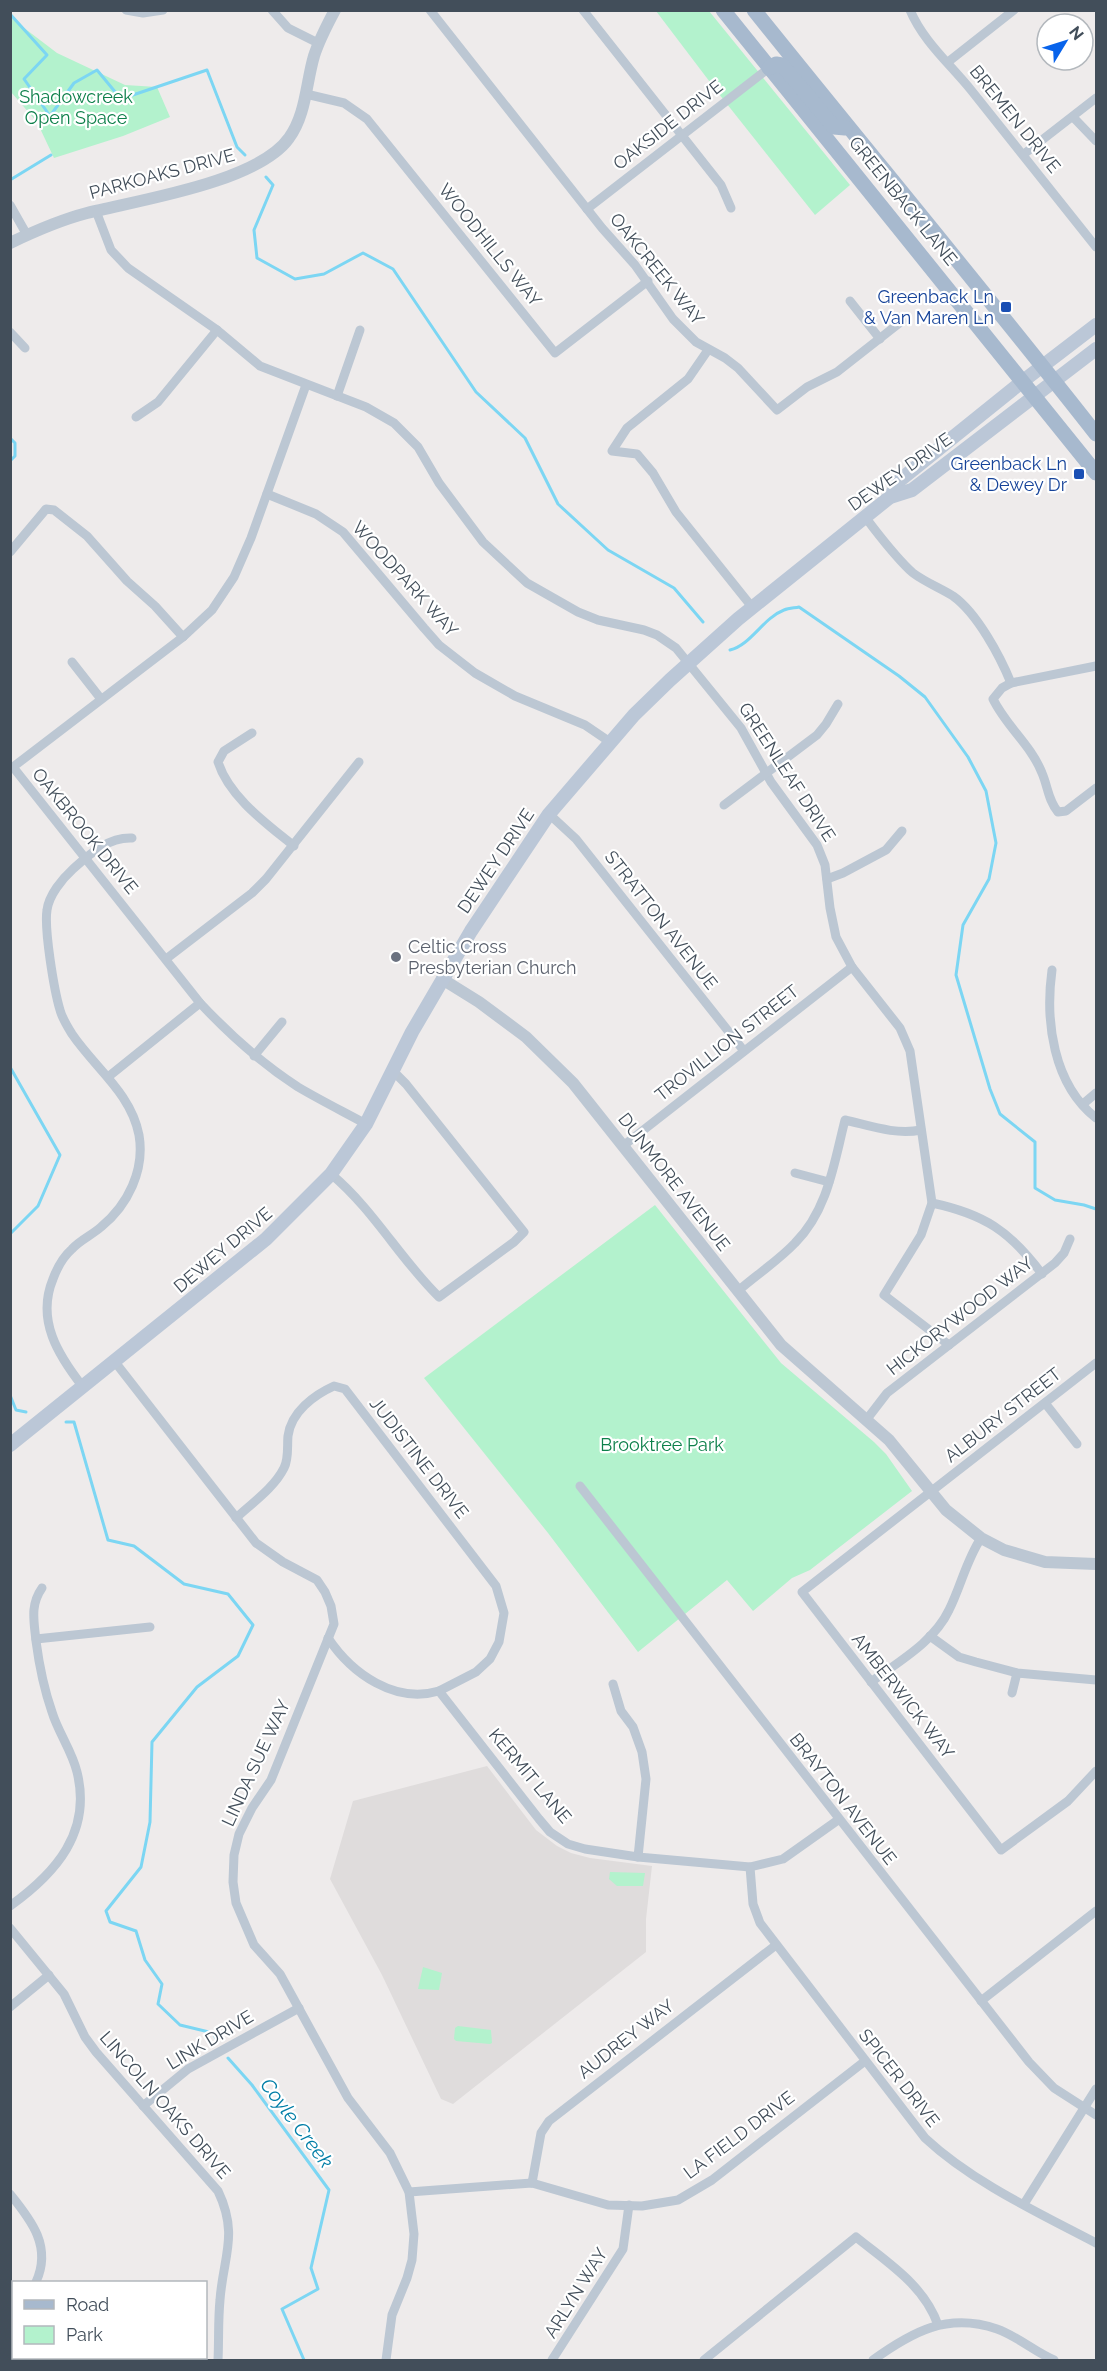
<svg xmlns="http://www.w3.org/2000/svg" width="1107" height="2371" viewBox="0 0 1107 2371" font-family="Raleway,sans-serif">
  <rect width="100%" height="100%" fill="#eeebeb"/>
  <polygon fill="#dfdcdc" points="487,1766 536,1830 557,1846 571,1853 590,1858 652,1866 646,1919 646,1952 453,2104 441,2099 382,1975 330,1879 353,1801"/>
  <g fill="#b3f2cd">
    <polygon points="656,11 709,11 850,185 815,215 719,94"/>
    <polygon points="11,18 57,53 125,85 157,87 170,117 123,136 54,158 37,122 11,92"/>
    <polygon points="655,1205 781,1363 874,1442 886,1454 912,1491 810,1570 792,1578 753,1611 727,1580 638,1652 548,1533 424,1378"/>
    <polygon points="610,1872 645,1873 643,1886 617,1886 609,1879"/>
    <polygon points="423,1967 442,1973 439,1990 418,1989"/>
    <polygon points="458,2026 491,2030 492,2043 490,2044 456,2041 454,2039 455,2028"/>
  </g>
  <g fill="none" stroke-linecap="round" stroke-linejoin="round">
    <g stroke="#7cd6f3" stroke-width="3">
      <polyline points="10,14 47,55 24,79 50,116 74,83 97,70 121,99 207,70 237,147 245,155"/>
      <polyline points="266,177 273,185 254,230 257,258 295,279 324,274 363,253 393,269 476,392 525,438 558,504 608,550 674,588 703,622"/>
      <polyline points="10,180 51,155"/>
      <polyline points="10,438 15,443 15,456 10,461"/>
      <path d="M730 650C751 645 763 618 784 610 789 608 795 608 799 607L899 676 925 697 968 757 986 791 996 843 989 879 963 925 956 975 990 1089 1000 1114 1035 1142V1188L1055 1200 1084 1205 1096 1209"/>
      <polyline points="10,1067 60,1155 38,1206 10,1234"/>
      <polyline points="10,1395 16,1410 26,1412"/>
      <polyline points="66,1422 74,1422 108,1540 134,1546 184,1584 228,1594 253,1625 238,1656 197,1687 152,1742 150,1822 141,1867 106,1911 110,1922 136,1931 145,1960 162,1984 158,2004 180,2025 213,2033 217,2040"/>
      <polyline points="228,2058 252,2085 329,2190 311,2268 318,2289 282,2309 304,2360"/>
    </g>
    <g stroke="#bcc7d3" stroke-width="9">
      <polyline points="126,10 143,13 163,10"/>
      <polyline points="272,10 288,28 318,43"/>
      <polyline points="430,10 602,228 635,265 673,319 696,342 725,358 738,368 777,410 807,387 837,372 902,321"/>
      <polyline points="583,10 721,185 731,208"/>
      <path d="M910 10C923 41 950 64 971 90 1013 142 1054 195 1096 247"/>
      <polyline points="948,62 1014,10"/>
      <polyline points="306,94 344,103 367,119 555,353 648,281"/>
      <polyline points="1073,117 1096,141"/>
      <polyline points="1024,154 1096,98"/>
      <polyline points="10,205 27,235"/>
      <polyline points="587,209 769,68"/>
      <polyline points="96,211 111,250 128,268 217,330 260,366 366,407 394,423 418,447 439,483 483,542 527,583 578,612 598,620 644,630 657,635 676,648 741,728 771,782 817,845 825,865 830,908 836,937 852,967 900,1028 910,1051 932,1203 921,1235 884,1295 949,1345"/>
      <polyline points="850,301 880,339"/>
      <polyline points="10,332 25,348"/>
      <polyline points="708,350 688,379 627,428 612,451 637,454 653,473 676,512 752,607"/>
      <path d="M306 385 251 538 234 577 212 610 183 637 13 767 200 1003C230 1035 261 1063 298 1087 320 1100 344 1112 366 1124"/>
      <polyline points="337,396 360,330"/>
      <polyline points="136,417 158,402 217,330"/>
      <polyline points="267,494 316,514 343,532 424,628 439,645 475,673 515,696 585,725 610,742"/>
      <path d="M865 517C880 536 895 557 913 573 925 582 940 588 953 596 977 613 1000 656 1011 683"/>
      <polyline points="10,552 46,509 54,510 87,536 127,581 155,606 183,637"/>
      <polyline points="72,662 101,699"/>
      <path d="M1096 666 1011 683 1002 688 993 699C1006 726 1031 745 1042 773 1048 787 1048 800 1058 812L1066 811 1096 788"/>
      <path d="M252 733 224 751 218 762C229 797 267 824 294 846"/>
      <polyline points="724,805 817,735 826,724 838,704"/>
      <polyline points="549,814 576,839 744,1051"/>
      <polyline points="827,879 843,873 886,850 902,831"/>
      <polyline points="166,959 252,893 266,879 359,762"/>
      <path d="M1052 970C1045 1021 1053 1084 1096 1118"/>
      <polyline points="254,1056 282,1022"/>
      <polyline points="108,1077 200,1003"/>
      <polyline points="1083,1104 1096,1093"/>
      <polyline points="623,1146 852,967"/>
      <polyline points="795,1173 829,1182"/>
      <path d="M331 1174C374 1210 400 1259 439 1297L514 1242 524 1232 406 1084 393 1071"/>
      <path d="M932 1203C984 1214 1010 1231 1042 1274"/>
      <path d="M738 1291C756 1275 778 1261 795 1243 828 1210 834 1163 845 1120 871 1126 895 1135 921 1130"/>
      <polyline points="115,1362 256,1543 283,1562 317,1580 325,1592 331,1606 334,1624 271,1780 252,1808 239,1834 234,1855 233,1882 236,1903 254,1945 280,1974 348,2098 390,2153 409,2192 414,2234 412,2260 407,2278 392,2315 386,2360"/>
      <polyline points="1096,1363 802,1592 1001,1850 1068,1801 1096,1771"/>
      <path d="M83 1387C58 1355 36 1320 53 1279 57 1268 63 1257 72 1249 80 1240 92 1235 101 1227 128 1205 145 1170 139 1135 131 1093 95 1068 72 1034 67 1026 62 1018 60 1010 54 990 44 929 47 910 49 895 62 879 73 869 90 854 108 837 132 838"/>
      <polyline points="1045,1403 1077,1444"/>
      <polyline points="867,1419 887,1393 1055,1263 1064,1253 1070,1239"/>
      <polyline points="580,1486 1029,2062 1054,2088 1096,2115"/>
      <path d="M236 1518C252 1503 274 1488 284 1468 289 1459 287 1446 288 1436 291 1412 314 1395 334 1386L345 1389 496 1586 504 1613 499 1642 490 1659 476 1672 439 1691"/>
      <polyline points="930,1636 959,1657 976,1662 1017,1673 1096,1680"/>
      <path d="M328 1638C352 1674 395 1704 439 1691L539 1819 550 1832 568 1844 585 1849 638 1857 750 1867 783 1859 838 1820"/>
      <polyline points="36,1639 150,1627"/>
      <path d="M871 1682C898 1662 934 1642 949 1610 961 1586 966 1561 981 1538"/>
      <polyline points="613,1684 621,1711 633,1727 642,1752 646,1779 638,1857"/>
      <polyline points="1012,1693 1017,1673"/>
      <path d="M750 1867 753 1904 760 1923 925 2138C972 2182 1039 2213 1096 2243"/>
      <path d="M10 1906C56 1873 92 1832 77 1772 72 1751 58 1732 52 1712 44 1689 39 1664 36 1641 34 1621 30 1605 42 1588"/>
      <path d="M10 1928 64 1994 85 2037 96 2052 218 2191C239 2235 223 2257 220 2300 218 2320 219 2340 218 2360"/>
      <polyline points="981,2001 1096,1911"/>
      <polyline points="10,2007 49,1975"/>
      <polyline points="143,2106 188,2069 299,2008"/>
      <polyline points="532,2183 541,2133 549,2121 776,1945"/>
      <polyline points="409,2192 532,2183 608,2205 642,2206 678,2200 712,2180 865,2061"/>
      <path d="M10 2194C32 2221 52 2247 36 2282"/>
      <polyline points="1024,2204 1096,2089"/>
      <polyline points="10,2323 14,2318"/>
      <polyline points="99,2358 103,2360"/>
      <polyline points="552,2360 623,2249 629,2205"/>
      <path d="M704 2360 856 2237C888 2263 924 2285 938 2325"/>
      <path d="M873 2360C912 2332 947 2312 997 2329 1017 2336 1035 2352 1054 2360"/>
    </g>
    <g stroke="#bcc7d3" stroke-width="12">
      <path d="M10 243C35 231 60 220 87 213 139 200 258 182 289 138 306 115 306 83 314 56 319 40 327 25 335 10"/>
      <polyline points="442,979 479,1002 526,1037 573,1083 781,1345 889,1440 946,1510 981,1538 1004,1550 1045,1562 1096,1564"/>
    </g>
    <g stroke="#bbc7d7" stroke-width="14">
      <polyline points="890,497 900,480 1023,381 1096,325"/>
      <polyline points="10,1445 266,1239 331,1174 366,1124 412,1032 471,931 549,814 634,715 670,680 738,619 890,497 912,490 1096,349"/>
    </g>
    <g stroke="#a7b9ce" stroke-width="15">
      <polyline points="723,10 1096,473"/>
      <path d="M754 10C868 152 984 291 1096 434"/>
      <polyline points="769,68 776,64 782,65 834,127 845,128"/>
    </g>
  </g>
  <g fill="#1a4fb4" stroke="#fff" stroke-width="2">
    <rect x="1000" y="301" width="12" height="12" rx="3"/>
    <rect x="1073" y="468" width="12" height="12" rx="3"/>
  </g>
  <circle fill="#6b7280" stroke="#fff" stroke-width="2" cx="396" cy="957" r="6"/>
  <g text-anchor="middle" stroke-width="4.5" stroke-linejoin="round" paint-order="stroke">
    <g font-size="18" fill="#0e804b" stroke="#fff">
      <text x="76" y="103">Shadowcreek<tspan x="76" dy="21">Open Space</tspan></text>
      <text x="662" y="1451">Brooktree Park</text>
    </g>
    <g font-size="18" fill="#424e5a" stroke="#fff">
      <text transform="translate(1015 119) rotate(51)" y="6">BREMEN DRIVE</text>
      <text transform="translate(668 125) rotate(-38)" y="6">OAKSIDE DRIVE</text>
      <text transform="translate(162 174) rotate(-15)" y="6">PARKOAKS DRIVE</text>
      <text transform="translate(903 201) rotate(51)" y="6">GREENBACK LANE</text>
      <text transform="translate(490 245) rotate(51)" y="6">WOODHILLS WAY</text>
      <text transform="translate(657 269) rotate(51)" y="6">OAKCREEK WAY</text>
      <text transform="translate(900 472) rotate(-35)" y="6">DEWEY DRIVE</text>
      <text transform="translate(405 579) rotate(48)" y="6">WOODPARK WAY</text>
      <text transform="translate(787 772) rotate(57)" y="6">GREENLEAF DRIVE</text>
      <text transform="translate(85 831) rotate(51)" y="6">OAKBROOK DRIVE</text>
      <text transform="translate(496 861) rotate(-56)" y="6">DEWEY DRIVE</text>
      <text transform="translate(661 920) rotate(52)" y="6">STRATTON AVENUE</text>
      <text transform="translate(727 1043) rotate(-38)" y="6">TROVILLION STREET</text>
      <text transform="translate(674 1182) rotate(52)" y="6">DUNMORE AVENUE</text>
      <text transform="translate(223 1250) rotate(-40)" y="6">DEWEY DRIVE</text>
      <text transform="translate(960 1316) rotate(-38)" y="6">HICKORYWOOD WAY</text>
      <text transform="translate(1003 1415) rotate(-38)" y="6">ALBURY STREET</text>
      <text transform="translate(419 1458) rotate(52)" y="6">JUDISTINE DRIVE</text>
      <text transform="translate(903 1696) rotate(52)" y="6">AMBERWICK WAY</text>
      <text transform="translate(256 1763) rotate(-65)" y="6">LINDA SUE WAY</text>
      <text transform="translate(530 1776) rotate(50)" y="6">KERMIT LANE</text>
      <text transform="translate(843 1799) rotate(52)" y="6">BRAYTON AVENUE</text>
      <text transform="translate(626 2039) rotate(-38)" y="6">AUDREY WAY</text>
      <text transform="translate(210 2040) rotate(-31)" y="6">LINK DRIVE</text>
      <text transform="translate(899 2078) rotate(52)" y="6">SPICER DRIVE</text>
      <text transform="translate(165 2105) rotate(49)" y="6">LINCOLN OAKS DRIVE</text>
      <text transform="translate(739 2135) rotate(-37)" y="6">LA FIELD DRIVE</text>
      <text transform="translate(576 2293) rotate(-58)" y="6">ARLYN WAY</text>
    </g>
    <g font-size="18" fill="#164399" stroke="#fff" text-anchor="end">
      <text x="994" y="303">Greenback Ln<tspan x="994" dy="21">&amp; Van Maren Ln</tspan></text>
      <text x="1067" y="470">Greenback Ln<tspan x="1067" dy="21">&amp; Dewey Dr</tspan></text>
    </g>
    <g font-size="18" fill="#5b616d" stroke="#fff" text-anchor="start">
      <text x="408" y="953">Celtic Cross<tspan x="408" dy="21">Presbyterian Church</tspan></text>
    </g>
    <g font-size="20" font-style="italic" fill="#017ea7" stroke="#fff">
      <text transform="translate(297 2123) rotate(53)" y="7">Coyle Creek</text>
    </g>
  </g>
  <rect width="1107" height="2371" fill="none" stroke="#424e5a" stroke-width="24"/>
  <rect x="12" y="2281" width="195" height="78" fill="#ffffff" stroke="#b3b8bd" stroke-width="1.5"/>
  <rect x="24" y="2300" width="30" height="9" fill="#a7b9ce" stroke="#b3b8bd" stroke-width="1.5"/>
  <text x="66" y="2311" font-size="18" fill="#424e5a">Road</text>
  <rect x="24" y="2326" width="30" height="18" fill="#b3f2cd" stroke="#b3b8bd" stroke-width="1.5"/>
  <text x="66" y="2341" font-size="18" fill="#424e5a">Park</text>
  <g transform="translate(1065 42) rotate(52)"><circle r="28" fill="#ffffff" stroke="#b3b8bd" stroke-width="1.5"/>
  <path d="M0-4.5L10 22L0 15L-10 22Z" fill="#0863eb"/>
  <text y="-9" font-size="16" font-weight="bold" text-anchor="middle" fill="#424e5a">N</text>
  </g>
</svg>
